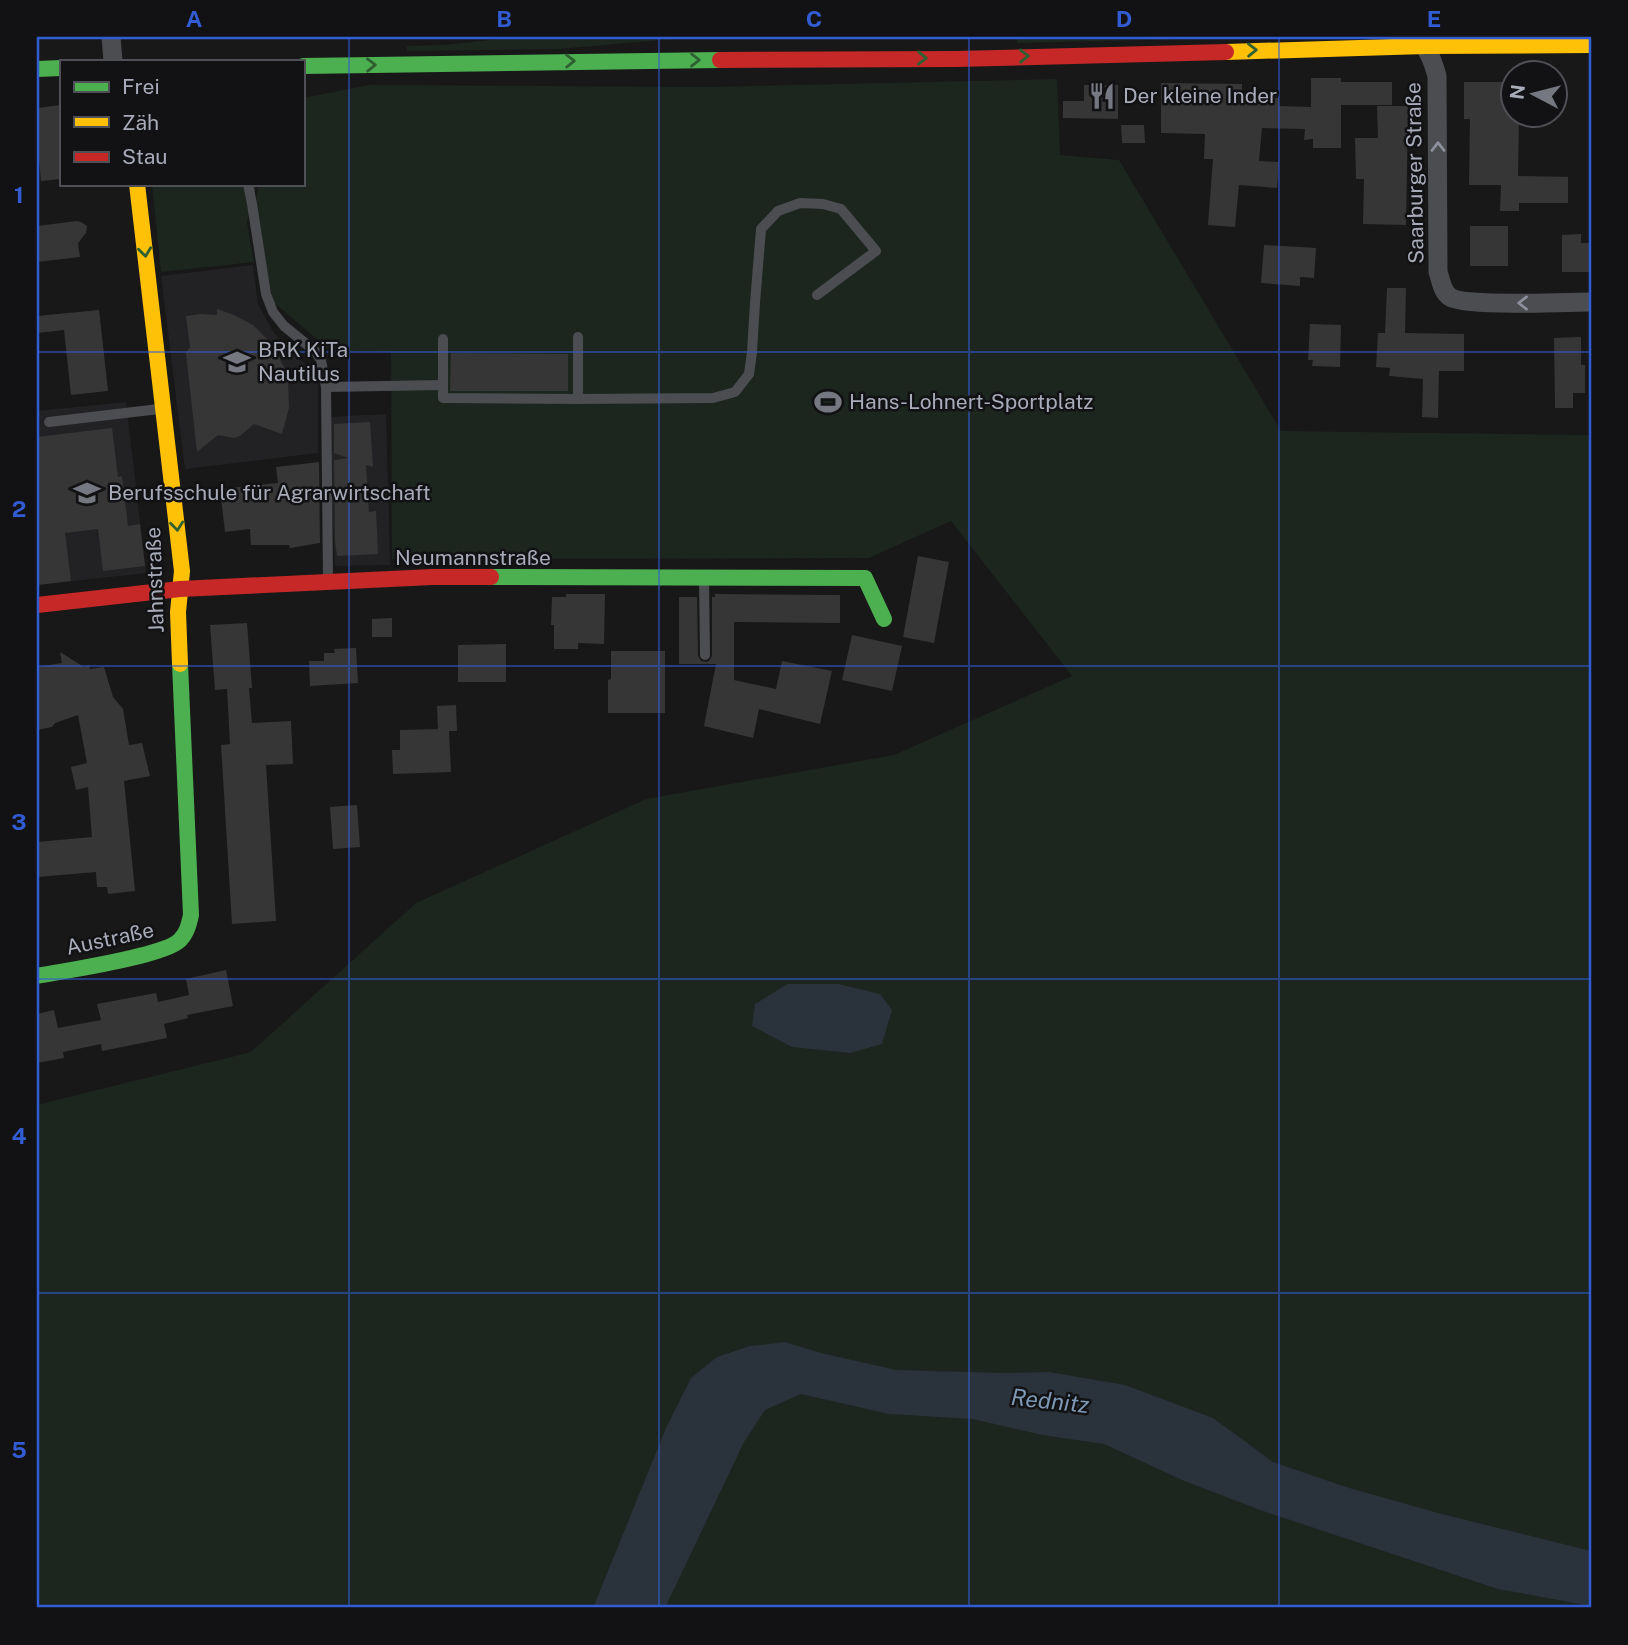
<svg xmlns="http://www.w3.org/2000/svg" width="1628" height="1645" viewBox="0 0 1628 1645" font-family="'Public Sans',sans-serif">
  <rect width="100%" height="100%" fill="#181818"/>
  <g fill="#222124">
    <polygon points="253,265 258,304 272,330 287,348 318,375 318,453 185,469 161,276"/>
    <polygon points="126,402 146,573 37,585 37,411"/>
    <polygon points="386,414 390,565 335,566 328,417"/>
  </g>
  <g fill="#1d251f">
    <polygon points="516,37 674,37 673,39 559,49 407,51 407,46 444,45"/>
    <polygon points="1017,37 1276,37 1017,43"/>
    <polygon points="1057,79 1060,155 1119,160 1281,431 1591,435 1591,1608 37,1608 37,1105 251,1052 416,903 646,799 894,755 1072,676 951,521 869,558 392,559 391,352 331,351 273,302 255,207 259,184 303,184 303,98 369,85 704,87"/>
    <polygon points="152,184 257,184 247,222 254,262 161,272"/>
  </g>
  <g fill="#2a323b">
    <polygon points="787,984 838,984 880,994 892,1010 882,1044 850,1053 792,1047 752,1026 755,1004"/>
    <polygon points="785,1342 821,1353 896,1370 1004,1373 1049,1372 1125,1385 1213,1418 1273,1462 1346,1487 1438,1513 1591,1551 1591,1606 1498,1589 1260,1510 1182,1480 1104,1444 1042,1435 973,1419 889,1414 801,1394 765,1410 744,1442 665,1608 593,1608 666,1428 691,1378 717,1357 750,1346"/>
  </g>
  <g fill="#363637">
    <polygon points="1311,78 1341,78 1341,82 1392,82 1392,105 1341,105 1341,148 1313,148 1313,139 1304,140 1305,129 1262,128 1259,161 1279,162 1277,188 1239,185 1235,227 1208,225 1213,159 1204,159 1205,134 1161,133 1161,83 1242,84 1242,98 1279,98 1279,106 1311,107"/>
    <polygon points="1464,82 1505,82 1506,98 1511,98 1513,116 1519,116 1518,176 1568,177 1568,203 1519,203 1519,211 1500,211 1501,185 1469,185 1470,119 1464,119"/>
    <polygon points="1084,85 1118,85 1118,119 1063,118 1063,101 1084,101"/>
    <polygon points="61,105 61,179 41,181 37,139 37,108"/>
    <polygon points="1377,106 1408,106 1406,225 1363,224 1364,179 1356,179 1355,138 1378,138"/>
    <polygon points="1121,125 1144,125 1145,143 1122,143"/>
    <polygon points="77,221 81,222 87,226 86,233 78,243 80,257 37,262 37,226"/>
    <rect x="1470" y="226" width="38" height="40"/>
    <polygon points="1581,234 1581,243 1591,243 1591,272 1562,272 1562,235"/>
    <polygon points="1264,245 1316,248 1314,278 1300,277 1300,286 1261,283"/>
    <polygon points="1387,288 1406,288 1405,333 1464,334 1464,371 1439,371 1438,418 1422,417 1423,379 1389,376 1390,368 1376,367 1378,333 1385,333"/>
    <polygon points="217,309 234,315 253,325 271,343 284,367 288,380 289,408 282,434 254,424 240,436 234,438 218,435 197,452 186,353 190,347 186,316 201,314 217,315"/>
    <polygon points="99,310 108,391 71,395 64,330 37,333 37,316"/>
    <polygon points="1310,324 1341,325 1340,367 1312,366 1313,360 1308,360"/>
    <polygon points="1581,337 1581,365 1585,365 1585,393 1573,393 1573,408 1555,408 1554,338"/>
    <polygon points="451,353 568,354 568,391 450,391"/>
    <polygon points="370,422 373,467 366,465 369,512 376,511 378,554 337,556 335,541 334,460 348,458 334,453 334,424"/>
    <polygon points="112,428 118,477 122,476 128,526 140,524 145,566 103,571 98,529 65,533 71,581 37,585 37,437"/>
    <polygon points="319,462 320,543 290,548 289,545 251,545 250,529 225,532 220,489 278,483 276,467"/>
    <polygon points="918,556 949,562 934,643 903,637"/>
    <polygon points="566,594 605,594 604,644 578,643 578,649 554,649 554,625 551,625 552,597 566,597"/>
    <polygon points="715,594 840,595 840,623 734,622 734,680 776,689 782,661 832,671 820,724 759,709 753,738 704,726 716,664 679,664 679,597 697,597 698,656 701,661 706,662 709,661 712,656 712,597 715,597"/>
    <polygon points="392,618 392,637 372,637 372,619"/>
    <polygon points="247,623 252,688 249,688 252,723 291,721 293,764 266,765 276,921 232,924 221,745 230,744 227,689 215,690 210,625"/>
    <polygon points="852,635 902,646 892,691 842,680"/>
    <polygon points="506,644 506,682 458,682 458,645"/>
    <polygon points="356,648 358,683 310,686 309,661 324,661 324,653 335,653 334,649"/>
    <polygon points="611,651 665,651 665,713 608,713 608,680 611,679"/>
    <polygon points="60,652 84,667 89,665 90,669 104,667 113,697 123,709 129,745 142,743 150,776 124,781 135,891 108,894 107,887 97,887 96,872 37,877 37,842 92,837 88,787 76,790 71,767 87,763 78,715 55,723 52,727 37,730 37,667 62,663"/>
    <polygon points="456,705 457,731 449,731 451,772 393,774 392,750 400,750 400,730 438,729 437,706"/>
    <polygon points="357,805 360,847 333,849 330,807"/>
    <polygon points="226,970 233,1006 187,1015 188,1018 164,1024 167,1038 102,1051 101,1044 63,1052 64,1058 37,1063 37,1014 54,1010 58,1028 101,1020 97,1004 156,993 158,1002 189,995 186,979"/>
  </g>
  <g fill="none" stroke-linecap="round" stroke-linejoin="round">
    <g stroke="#4b4d51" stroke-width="10">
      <polyline points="248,184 252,204 266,294 273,312 284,326 315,351 321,360 326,387 328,579"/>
      <polyline points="578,337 578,399 713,398 735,392 749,374 752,352 755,303 761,229 778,211 800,203 823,204 841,209 876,251 817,295"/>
      <polyline points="443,339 443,398 578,399"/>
      <polyline points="326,387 443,385"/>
      <polyline points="49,422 159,409"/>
      <polyline points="704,579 705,655"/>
    </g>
    <g stroke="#4b4d51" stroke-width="19">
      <polyline points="111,37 113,61"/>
      <path d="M1418 40C1429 49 1433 62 1437 76L1438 272C1441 280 1442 292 1450 297 1464 307 1567 302 1591 302"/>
    </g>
    <g stroke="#4caf50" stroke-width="16">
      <polyline points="303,66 720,60"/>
      <polyline points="37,69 61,68"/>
      <polyline points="491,577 865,578 884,619"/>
      <path d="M37 976C64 971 165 956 180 940 187 933 189 924 191 915L180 664"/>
    </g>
    <g stroke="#ffc107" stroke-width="16">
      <polyline points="1226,52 1425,46 1591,45"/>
      <polyline points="137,184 182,571 178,612 180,664"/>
    </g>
    <g stroke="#c62828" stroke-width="16">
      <polyline points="720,60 956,59 1226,52"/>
      <polyline points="37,605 180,589 432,577 491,577"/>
    </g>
  </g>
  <defs><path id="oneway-chevron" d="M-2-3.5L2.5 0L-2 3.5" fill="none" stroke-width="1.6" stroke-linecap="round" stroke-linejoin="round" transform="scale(1.75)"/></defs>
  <g stroke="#2f6032">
    <use href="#oneway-chevron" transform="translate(1252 50) rotate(-1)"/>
    <use href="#oneway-chevron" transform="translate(1024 56) rotate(-1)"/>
    <use href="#oneway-chevron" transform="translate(922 58) rotate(1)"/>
    <use href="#oneway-chevron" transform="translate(695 60)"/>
    <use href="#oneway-chevron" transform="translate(570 61) rotate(-1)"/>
    <use href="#oneway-chevron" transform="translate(371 65) rotate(-1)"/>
    <use href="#oneway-chevron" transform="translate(145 252) rotate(83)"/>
    <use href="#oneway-chevron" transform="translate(177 526) rotate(84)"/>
  </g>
  <g stroke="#8c909a">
    <use href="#oneway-chevron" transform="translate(1438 147) rotate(-90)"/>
    <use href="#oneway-chevron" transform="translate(1523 303) rotate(180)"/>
  </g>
  <path fill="none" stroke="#325cd3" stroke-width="2" stroke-opacity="0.55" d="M349 37V1608M659 37V1608M969 37V1608M1279 37V1608M37 352H1591M37 666H1591M37 979H1591M37 1293H1591"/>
  <defs>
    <symbol id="restaurant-bare" viewBox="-9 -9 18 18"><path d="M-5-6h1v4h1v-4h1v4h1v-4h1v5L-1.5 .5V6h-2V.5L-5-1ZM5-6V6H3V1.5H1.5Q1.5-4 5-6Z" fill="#767881" stroke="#121214" stroke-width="2.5" paint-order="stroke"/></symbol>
    <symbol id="school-bare" viewBox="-9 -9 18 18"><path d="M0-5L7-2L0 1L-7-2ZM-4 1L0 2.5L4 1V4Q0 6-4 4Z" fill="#767881" stroke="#121214" stroke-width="2.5" paint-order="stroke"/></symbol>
    <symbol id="stadium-bare" viewBox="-9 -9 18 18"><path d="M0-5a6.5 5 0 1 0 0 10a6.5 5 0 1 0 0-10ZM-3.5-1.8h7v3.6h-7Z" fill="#767881" stroke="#121214" stroke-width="2.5" paint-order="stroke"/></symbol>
  </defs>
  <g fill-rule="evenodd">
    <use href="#restaurant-bare" x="1083" y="77" width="38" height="38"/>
    <use href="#school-bare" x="218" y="343" width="38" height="38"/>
    <use href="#stadium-bare" x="809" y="383" width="38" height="38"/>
    <use href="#school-bare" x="68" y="474" width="38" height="38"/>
  </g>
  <g text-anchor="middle" stroke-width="5" stroke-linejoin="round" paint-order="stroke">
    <g font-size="21" fill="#a8acb9" stroke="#121214" text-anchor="start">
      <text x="1123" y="103">Der kleine Inder</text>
      <text x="258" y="357">BRK KiTa<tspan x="258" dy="24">Nautilus</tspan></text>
      <text x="849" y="409">Hans-Lohnert-Sportplatz</text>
      <text x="108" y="500">Berufsschule für Agrarwirtschaft</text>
    </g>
    <g font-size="21" fill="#a8acb9" stroke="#121214">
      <text transform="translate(1415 173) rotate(-91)" y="7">Saarburger Straße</text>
      <text x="473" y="565">Neumannstraße</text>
      <text transform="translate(155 580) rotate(-92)" y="7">Jahnstraße</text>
      <text transform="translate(110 939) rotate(-12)" y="7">Austraße</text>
    </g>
    <g font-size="23" font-style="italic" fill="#7d99b6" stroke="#121214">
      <text transform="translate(1050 1401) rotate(6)" y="8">Rednitz</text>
    </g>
  </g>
  <rect width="1628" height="1645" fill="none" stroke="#121214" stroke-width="77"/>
  <rect x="60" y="60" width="245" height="126" fill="#121214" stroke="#4e5056" stroke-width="2"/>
  <rect x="74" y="82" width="35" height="10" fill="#4caf50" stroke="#4e5056" stroke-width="2"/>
  <text x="122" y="94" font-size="21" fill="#a8acb9">Frei</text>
  <rect x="74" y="117" width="35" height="10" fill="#ffc107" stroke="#4e5056" stroke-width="2"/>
  <text x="122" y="130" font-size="21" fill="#a8acb9">Zäh</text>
  <rect x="74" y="152" width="35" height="10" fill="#c62828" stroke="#4e5056" stroke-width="2"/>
  <text x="122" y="164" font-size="21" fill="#a8acb9">Stau</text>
  <g transform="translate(1534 94) rotate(277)"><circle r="33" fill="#121214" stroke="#4e5056" stroke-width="2"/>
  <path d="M0-5L12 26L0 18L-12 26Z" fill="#767881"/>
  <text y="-10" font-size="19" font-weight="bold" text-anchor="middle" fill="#a8acb9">N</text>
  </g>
  <rect x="38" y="38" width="1552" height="1568" fill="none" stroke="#325cd3" stroke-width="2.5"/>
  <g font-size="23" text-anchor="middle" font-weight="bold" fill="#325cd3">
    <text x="194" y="27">A</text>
    <text x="504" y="27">B</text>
    <text x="814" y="27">C</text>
    <text x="1124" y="27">D</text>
    <text x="1434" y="27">E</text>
    <text x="19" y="203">1</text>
    <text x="19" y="517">2</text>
    <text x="19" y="830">3</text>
    <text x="19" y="1144">4</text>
    <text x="19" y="1458">5</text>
  </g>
</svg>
